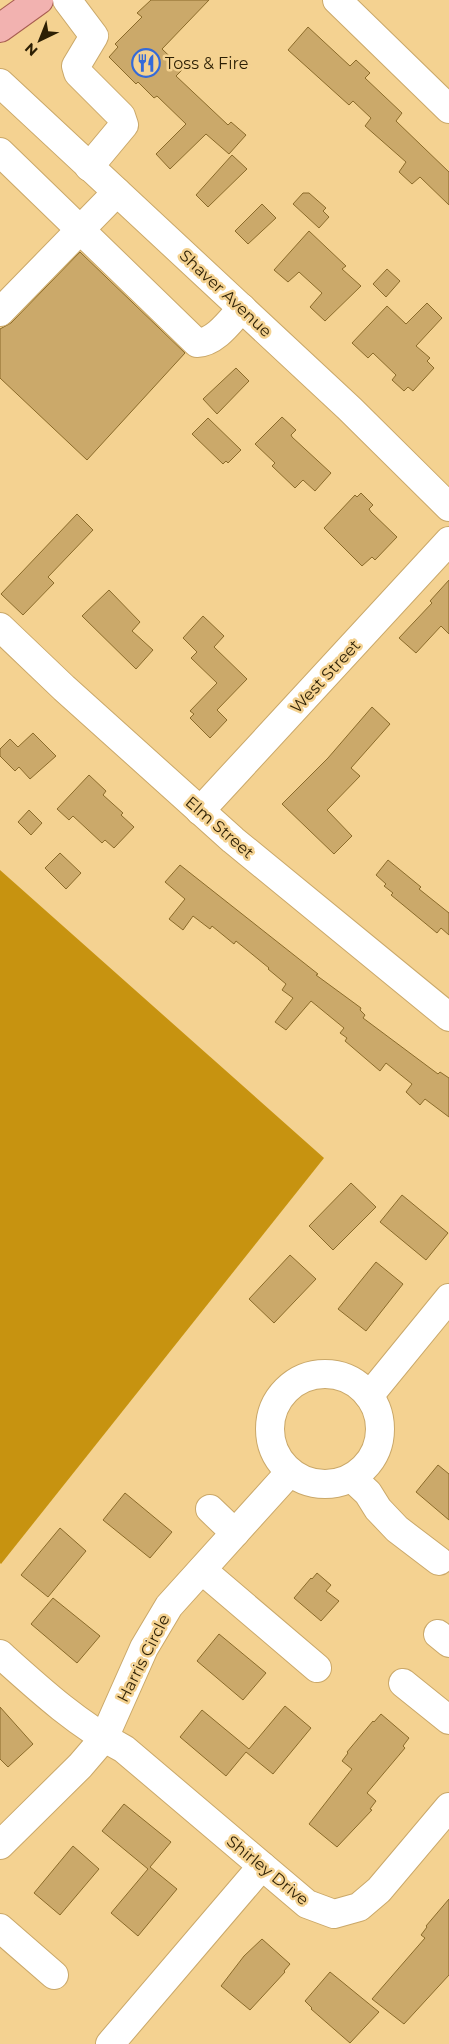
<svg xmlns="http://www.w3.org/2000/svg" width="449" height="2044" viewBox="0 0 449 2044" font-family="Montserrat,sans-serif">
  <rect width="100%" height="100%" fill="#f4d291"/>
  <polygon fill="#c79310" points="0,870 324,1158 1,1564 0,1563"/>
  <g fill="#cba96a" stroke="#8b6b2a">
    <polygon points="151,0 209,0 162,49 183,69 176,76 228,125 231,122 246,135 229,154 206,134 170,169 156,154 186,124 157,96 154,98 138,82 136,84 109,57 118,47 115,44 142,17 137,13"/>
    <polygon points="308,27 350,66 356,60 370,73 365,78 402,113 396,121 449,172 449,205 420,177 412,184 399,172 406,162 365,126 371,118 353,101 349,105 288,50"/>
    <polygon points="232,155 247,169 208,207 196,195"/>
    <polygon points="303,193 309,193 326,208 323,211 329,217 319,228 293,204"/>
    <polygon points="262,204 276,218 248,244 235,231"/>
    <polygon points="309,231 346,266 342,269 361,286 325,321 310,307 322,293 299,272 288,282 274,270"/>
    <polygon points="80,252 185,353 87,460 0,378 0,329 11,323"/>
    <polygon points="387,269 400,281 386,297 373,284"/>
    <polygon points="427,303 442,318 416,346 430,358 427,361 434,368 413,391 408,387 404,391 392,380 396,375 373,353 368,358 352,343 387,306 406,324"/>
    <polygon points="236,368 249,381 217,414 203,399"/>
    <polygon points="282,417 296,430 291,435 292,437 331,473 315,491 303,480 295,488 272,466 275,463 255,444"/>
    <polygon points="208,418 241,450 228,463 226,461 223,464 192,434"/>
    <polygon points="361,493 373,505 369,509 371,512 397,537 375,560 372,557 362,566 324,528 355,495 357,497"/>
    <polygon points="77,514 93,530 48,577 54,583 23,615 1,594"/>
    <polygon points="449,580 449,634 441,626 416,653 399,638 432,603 430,601"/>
    <polygon points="109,590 140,622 132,631 153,650 136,669 82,616"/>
    <polygon points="203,616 224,636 214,647 247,679 217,710 227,720 210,738 190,718 194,714 190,711 217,683 191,658 197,652 183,638"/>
    <polygon points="372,707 390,724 351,768 360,776 327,810 352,836 334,854 282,804 328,758"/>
    <polygon points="33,733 56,756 30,779 19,767 15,771 0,756 0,749 10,739 18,747"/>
    <polygon points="89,775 106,791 103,795 123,813 121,815 134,827 114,848 105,840 102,843 73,816 69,820 57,809"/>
    <polygon points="29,810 42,823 31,835 18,822"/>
    <polygon points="60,853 81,873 66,889 45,868"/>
    <polygon points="388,860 421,887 419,889 449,913 449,935 441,928 437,933 391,895 393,893 384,886 386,884 376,875"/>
    <polygon points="180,865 318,974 316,975 361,1008 360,1010 365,1015 363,1018 438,1074 440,1072 449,1078 449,1117 425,1099 420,1105 406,1092 412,1084 386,1063 380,1071 345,1041 347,1038 340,1033 344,1028 311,1001 286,1030 275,1022 293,998 282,990 286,984 268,969 269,968 236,941 234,944 212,926 210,929 193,916 183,930 169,919 185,899 165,882"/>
    <polygon points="351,1183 376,1207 333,1250 309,1226"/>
    <polygon points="402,1195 448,1233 426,1260 380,1222"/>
    <polygon points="290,1255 316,1279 274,1323 249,1299"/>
    <polygon points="376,1262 403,1284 366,1331 338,1309"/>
    <polygon points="438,1465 449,1474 449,1520 416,1492"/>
    <polygon points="125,1493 172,1532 150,1558 103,1520"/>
    <polygon points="60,1528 86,1551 48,1597 21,1575"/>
    <polygon points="317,1573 331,1585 326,1591 339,1601 321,1621 294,1598 311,1578 312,1579"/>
    <polygon points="53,1598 100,1636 77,1663 31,1624"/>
    <polygon points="219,1634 266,1673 243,1700 197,1661"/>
    <polygon points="285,1706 311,1728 273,1774 246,1752 226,1776 180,1737 202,1710 249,1749"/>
    <polygon points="0,1707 33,1744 8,1767 0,1759"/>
    <polygon points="381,1714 409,1738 403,1746 405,1748 367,1793 376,1801 370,1809 372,1810 337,1847 309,1824 352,1769 342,1761 348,1753 347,1752 373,1721 374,1722"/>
    <polygon points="124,1804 171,1842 150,1867 177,1889 138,1936 111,1913 148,1869 102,1831"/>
    <polygon points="73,1846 99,1869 60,1915 34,1893"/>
    <polygon points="449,1899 449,1975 404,2024 372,1999 425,1938 421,1935 427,1927 426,1926"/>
    <polygon points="262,1939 290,1964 284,1971 285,1972 250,2010 221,1986 244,1956"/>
    <polygon points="330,1972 379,2012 350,2043 311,2009 312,2008 305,2001"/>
  </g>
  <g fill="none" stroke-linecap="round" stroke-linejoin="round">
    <defs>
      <g id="minor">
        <polyline points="67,0 94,36 76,66 78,73 121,116 124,125 89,167"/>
        <polyline points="337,0 449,109"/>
        <polyline points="0,83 350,409 449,507"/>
        <path d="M0 152 197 343C216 342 230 321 242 308"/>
        <polyline points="0,312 117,192"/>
        <polyline points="0,627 64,688 233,840 449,1017"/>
        <polyline points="200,811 449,541"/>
        <circle cx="325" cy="1429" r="55"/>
        <polyline points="369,1396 449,1298"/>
        <polyline points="352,1478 368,1493 378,1509 397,1529 439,1561"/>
        <polyline points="210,1509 235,1533"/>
        <polyline points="202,1570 317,1668"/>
        <polyline points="438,1634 449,1643"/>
        <path d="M0 1654C40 1690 77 1724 124 1749L307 1904 334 1914 359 1907 379 1890 449 1807"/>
        <polyline points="403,1683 449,1720"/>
        <polyline points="0,1845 80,1766 104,1738 144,1648 169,1606 290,1472"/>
        <polyline points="0,1928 54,1975"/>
        <polyline points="110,2044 262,1866"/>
      </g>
      <polyline id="major" points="0,28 39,0"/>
    </defs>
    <use href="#minor" stroke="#caa869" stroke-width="30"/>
    <use href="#major" stroke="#a75d51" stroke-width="30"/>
    <use href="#minor" stroke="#fff" stroke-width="28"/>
    <use href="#major" stroke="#f2b2b0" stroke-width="28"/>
  </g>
  <defs>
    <symbol id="restaurant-ring" viewBox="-11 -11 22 22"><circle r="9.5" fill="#f4d291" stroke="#346ad9" stroke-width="1.5"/><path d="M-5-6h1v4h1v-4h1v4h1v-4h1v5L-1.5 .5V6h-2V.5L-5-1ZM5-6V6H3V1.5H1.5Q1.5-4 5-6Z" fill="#346ad9"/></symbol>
  </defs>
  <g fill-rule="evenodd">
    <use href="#restaurant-ring" x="130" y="47" width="32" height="32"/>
  </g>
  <g text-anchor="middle" stroke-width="5" stroke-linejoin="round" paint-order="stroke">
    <g font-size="16" fill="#2c1f04" stroke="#f4d291" text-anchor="start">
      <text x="165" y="69">Toss &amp; Fire</text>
    </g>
    <g font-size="16" fill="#2c1f04" stroke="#f4d291">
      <text transform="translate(226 293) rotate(43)" y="6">Shaver Avenue</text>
      <text transform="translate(325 676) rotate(-47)" y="6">West Street</text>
      <text transform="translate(220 827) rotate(41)" y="6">Elm Street</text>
      <text transform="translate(143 1658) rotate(-63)" y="6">Harris Circle</text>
      <text transform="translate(268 1870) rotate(39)" y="6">Shirley Drive</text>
    </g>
  </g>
  <g transform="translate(40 40) rotate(223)" stroke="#f4d291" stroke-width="4" paint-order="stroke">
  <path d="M0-4L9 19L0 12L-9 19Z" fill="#2c1f04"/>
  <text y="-8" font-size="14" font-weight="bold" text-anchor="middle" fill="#2c1f04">N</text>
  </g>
</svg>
